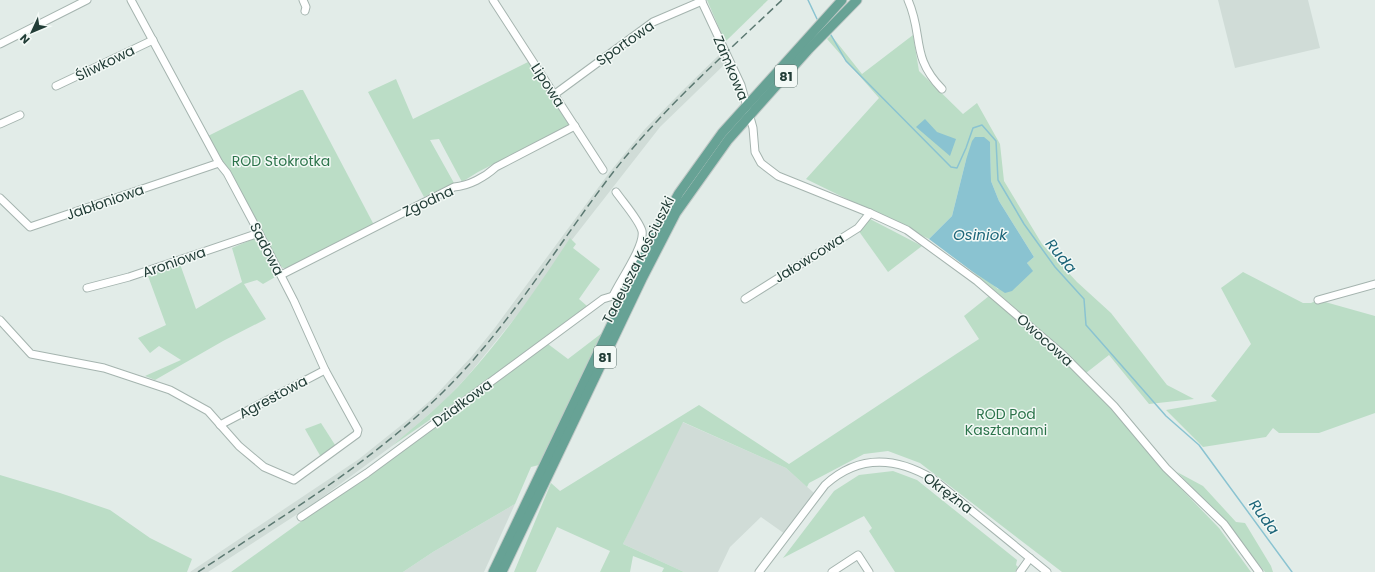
<svg xmlns="http://www.w3.org/2000/svg" width="1375" height="572" viewBox="0 0 1375 572" font-family="Poppins,sans-serif">
  <rect width="100%" height="100%" fill="#e2ece8"/>
  <g fill="#d0dcd7">
    <polygon points="1218,0 1308,0 1320,48 1235,68"/>
    <polygon points="719,55 726,63 660,127 571,241 519,313 466,378 442,403 392,446 313,504 208,572 190,572 359,459 409,419 433,398 472,356 494,329 609,173 644,130 681,92"/>
    <polygon points="680,421 786,468 814,493 785,534 761,517 730,547 718,572 684,572 623,544"/>
    <polygon points="515,504 484,572 403,572 433,552"/>
  </g>
  <g fill="#bbddc6">
    <polygon points="707,0 768,0 725,42"/>
    <polygon points="831,35 862,74 913,35 919,71 963,114 977,103 1000,144 1004,181 1042,244 1077,282 1111,313 1167,385 1194,399 1149,404 1109,355 1086,373 1068,354 973,272 991,283 998,289 1032,271 1027,263 1034,257 999,201 991,181 990,142 966,160 952,216 929,239 806,179 879,98 827,39"/>
    <polygon points="530,61 569,125 478,172 462,182 439,139 430,140 454,183 424,197 368,92 396,79 413,119"/>
    <polygon points="300,90 303,90 374,225 289,268 283,268 280,265 208,136"/>
    <polygon points="870,219 922,246 888,272 858,230"/>
    <polygon points="258,237 277,276 263,284 257,280 244,284 266,319 223,341 155,380 145,376 181,360 159,346 150,353 138,338 166,325 148,276 180,264 196,309 242,282 232,248"/>
    <path d="M570 238 576 244 573 248 600 269 579 299 587 306 486 381 392 446C417 424 444 403 466 378 505 335 538 287 570 238Z"/>
    <polygon points="1243,272 1303,303 1311,303 1318,300 1375,316 1375,413 1319,433 1279,433 1273,428 1266,437 1203,447 1166,410 1217,401 1211,396 1251,344 1221,288"/>
    <polygon points="989,296 1051,348 1109,406 1167,474 1219,528 1251,572 1062,572 920,463 888,451 864,454 809,483 807,487 786,468 683,422 623,544 684,572 662,572 664,568 633,556 630,572 600,572 610,551 557,527 536,572 514,572 551,483 560,491 699,405 789,464 979,339 964,316"/>
    <polygon points="602,333 539,465 531,467 515,504 433,552 403,572 231,572 548,344 568,359"/>
    <polygon points="321,423 337,448 322,459 305,429"/>
    <polygon points="893,471 917,480 1017,560 1016,565 1018,567 1015,572 895,572 869,531 872,528 864,516 783,558 834,491 859,475"/>
    <polygon points="1177,472 1203,486 1236,522 1245,523 1271,566 1273,572 1265,572 1219,515"/>
    <polygon points="0,475 60,493 110,510 150,538 192,559 187,572 0,572"/>
  </g>
  <g fill="#8ac3d1">
    <polygon points="925,119 937,132 956,139 950,156 916,127"/>
    <polygon points="975,137 984,137 990,142 991,181 999,201 1034,257 1027,263 1033,271 1012,291 1005,293 973,272 929,239 952,216 966,160 972,141"/>
  </g>
  <g fill="none" stroke-linecap="round" stroke-linejoin="round">
    <g stroke="#8ac3d1" stroke-width="1.5">
      <polyline points="808,0 817,19"/>
      <polyline points="831,35 846,61 951,167 957,168 966,148 973,128 982,125 996,141 998,180 1024,224 1055,267 1084,299 1086,325 1166,416 1199,445 1292,572"/>
    </g>
    <defs>
      <g id="minor">
        <polyline points="303,0 306,7 305,11"/>
        <polyline points="493,0 603,170"/>
        <polyline points="701,0 741,85 753,128 755,152 761,163 778,176 870,213 907,230 977,281 1062,354 1114,406 1166,468 1224,524 1259,572"/>
        <path d="M908 0C924 36 910 56 942 89"/>
        <polyline points="0,44 87,0"/>
        <polyline points="56,86 153,40"/>
        <polyline points="555,94 653,22 702,1"/>
        <polyline points="0,124 20,115"/>
        <polyline points="0,198 30,227 219,163"/>
        <path d="M281 275 454 187C469 186 485 177 496 167L575 126"/>
        <polyline points="87,288 129,277 259,233"/>
        <path d="M613 296C619 282 645 246 642 231 639 220 623 202 616 192"/>
        <polyline points="745,299 858,228 870,213"/>
        <polyline points="1318,300 1375,284"/>
        <polyline points="0,320 31,354 104,368 170,390 208,411 239,446 264,467 294,480 357,434 358,430 325,370 294,301 259,233 227,173 219,163 131,0"/>
        <polyline points="220,425 325,370"/>
        <polyline points="301,517 367,473 603,299 613,296 624,298"/>
        <path d="M759 572 825 485C859 454 896 457 933 479L1047 572"/>
        <polyline points="832,572 858,555 869,572"/>
        <polyline points="1020,572 1030,558"/>
      </g>
      <g id="major">
        <polyline points="493,572 646,252 679,193 722,133 842,0"/>
        <polyline points="502,572 642,279 676,213 728,140 809,49 857,0"/>
      </g>
    </defs>
    <use href="#minor" stroke="#a5b4af" stroke-width="9"/>
    <use href="#major" stroke="#c1c9c7" stroke-width="11"/>
    <use href="#minor" stroke="#fff" stroke-width="7"/>
    <use href="#major" stroke="#67a295" stroke-width="9"/>
    <path stroke="#5c7972" stroke-width="1.5" stroke-dasharray="8 4" stroke-linecap="butt" d="M198 572C283 516 371 463 444 391 509 327 556 247 611 175 661 110 723 56 782 0"/>
  </g>
  <g text-anchor="middle" stroke-width="3" stroke-linejoin="round" paint-order="stroke">
    <g fill="#f3f9f6" stroke="#617570" stroke-width="1">
      <rect x="775" y="65" width="22" height="22" rx="3"/>
      <rect x="594" y="346" width="22" height="22" rx="3"/>
    </g>
    <g font-size="13" font-weight="bold" fill="#223d37">
      <text x="786" y="81">81</text>
      <text x="605" y="362">81</text>
    </g>
    <g font-size="14" fill="#223d37" stroke="#f3f9f6">
      <text transform="translate(625 43) rotate(-35)" y="5">Sportowa</text>
      <text transform="translate(105 63) rotate(-26)" y="5">Śliwkowa</text>
      <text transform="translate(731 68) rotate(67)" y="5">Zamkowa</text>
      <text transform="translate(548 85) rotate(57)" y="5">Lipowa</text>
      <text transform="translate(428 201) rotate(-25)" y="5">Zgodna</text>
      <text transform="translate(105 202) rotate(-19)" y="5">Jabłoniowa</text>
      <text transform="translate(267 249) rotate(63)" y="5">Sadowa</text>
      <text transform="translate(809 258) rotate(-32)" y="5">Jałowcowa</text>
      <text transform="translate(638 260) rotate(-63)" y="5">Tadeusza Kościuszki</text>
      <text transform="translate(174 262) rotate(-19)" y="5">Aroniowa</text>
      <text transform="translate(1045 340) rotate(42)" y="5">Owocowa</text>
      <text transform="translate(273 397) rotate(-28)" y="5">Agrestowa</text>
      <text transform="translate(462 403) rotate(-36)" y="5">Działkowa</text>
      <text transform="translate(948 493) rotate(37)" y="5">Okrężna</text>
    </g>
    <g font-size="14" fill="#2c744b" stroke="#f3f9f6">
      <text x="281" y="166">ROD Stokrotka</text>
      <text x="1006" y="419">ROD Pod<tspan x="1006" dy="16">Kasztanami</tspan></text>
    </g>
    <g font-size="15" font-style="italic" fill="#1c6579" stroke="#f3f9f6">
      <text x="980" y="240">Osiniok</text>
      <text transform="translate(1061 256) rotate(51)" y="5">Ruda</text>
      <text transform="translate(1264 517) rotate(54)" y="5">Ruda</text>
    </g>
  </g>
  <g transform="translate(32 32) rotate(226)" stroke="#f3f9f6" stroke-width="3" paint-order="stroke">
  <path d="M0-3L7 15L0 10L-7 15Z" fill="#223d37"/>
  <text y="-6" font-size="11" font-weight="bold" text-anchor="middle" fill="#223d37">N</text>
  </g>
</svg>
